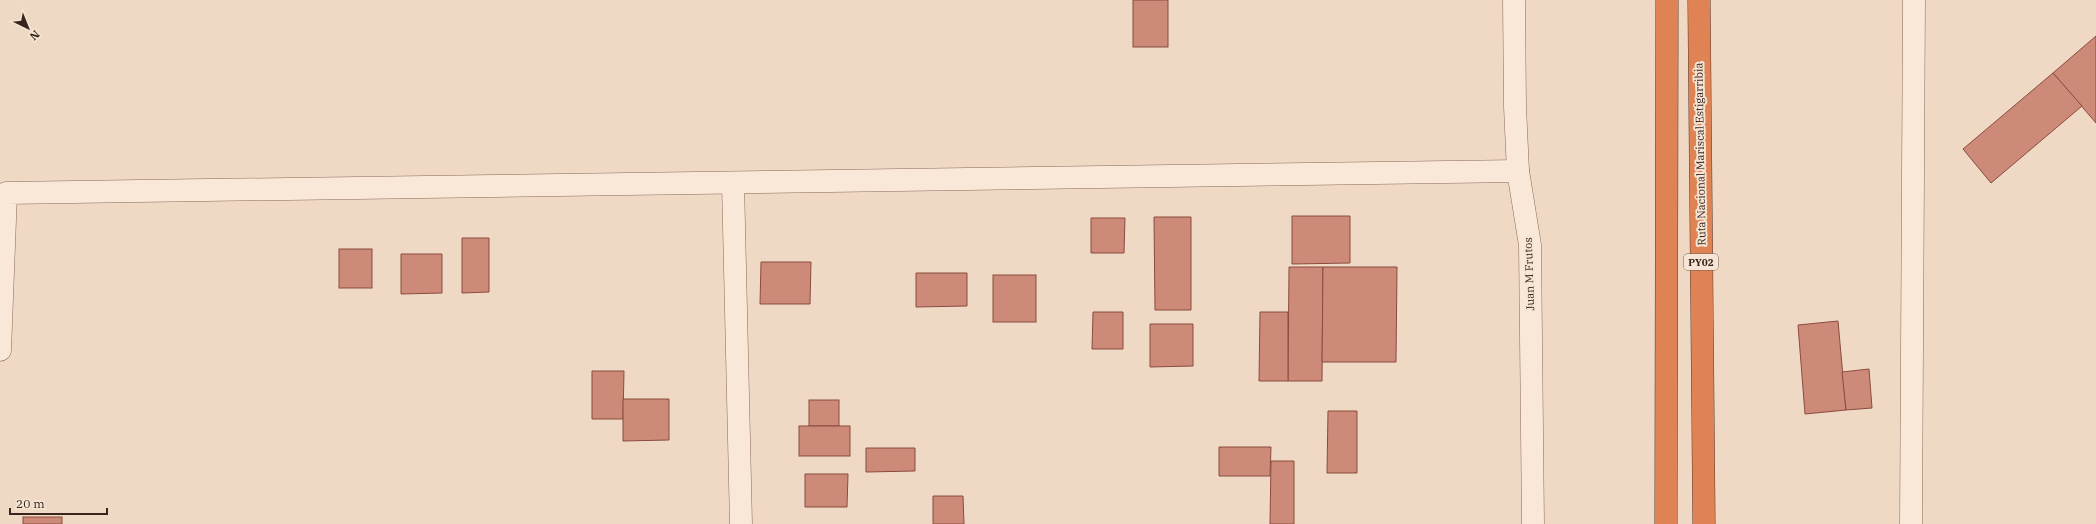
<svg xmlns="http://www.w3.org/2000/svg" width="2096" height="524" viewBox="0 0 2096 524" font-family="'IBM Plex Serif',serif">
  <rect width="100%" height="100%" fill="#efd9c4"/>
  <g fill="#cd8a79" stroke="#894c3f">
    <rect x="1133" y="0" width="35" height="47"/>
    <polygon points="2096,36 2096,123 2053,73"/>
    <polygon points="2053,73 2082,106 1991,183 1963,149"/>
    <polygon points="1292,216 1350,216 1350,263 1292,264"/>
    <polygon points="1154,217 1191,217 1191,310 1155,310"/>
    <polygon points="1091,218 1125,218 1124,253 1091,253"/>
    <polygon points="462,238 489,238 489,292 462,293"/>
    <rect x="339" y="249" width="33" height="39"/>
    <polygon points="401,254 442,254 442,293 401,294"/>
    <polygon points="761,262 811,262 810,304 760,304"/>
    <polygon points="1289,267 1323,267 1322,381 1288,381"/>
    <polygon points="1323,267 1397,267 1396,362 1322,362"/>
    <polygon points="916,273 967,273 967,306 916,307"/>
    <rect x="993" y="275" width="43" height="47"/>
    <polygon points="1093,312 1123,312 1123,349 1092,349"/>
    <polygon points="1260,312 1288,312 1288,381 1259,381"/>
    <polygon points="1838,321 1846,410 1805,414 1798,325"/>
    <polygon points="1150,324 1193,324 1193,366 1150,367"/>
    <polygon points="1869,369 1872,408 1846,410 1842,372"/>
    <polygon points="592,371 624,371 623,419 592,419"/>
    <polygon points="623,399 669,399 669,440 623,441"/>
    <rect x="809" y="400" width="30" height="26"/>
    <polygon points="1328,411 1357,411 1357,473 1327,473"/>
    <rect x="799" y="426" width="51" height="30"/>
    <polygon points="1219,447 1271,447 1270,476 1219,476"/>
    <polygon points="866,448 915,448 915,471 866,472"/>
    <polygon points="1271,461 1294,461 1294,524 1270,524"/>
    <polygon points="805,474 848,474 847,507 805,507"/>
    <polygon points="933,496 963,496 964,524 933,524"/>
    <rect x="23" y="517" width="39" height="7"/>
  </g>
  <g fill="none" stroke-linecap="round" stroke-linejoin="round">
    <defs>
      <g id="street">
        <polyline points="1514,0 1515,107 1518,171 1530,245 1533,524"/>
        <polyline points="733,183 741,524"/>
        <polyline points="0,350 6,193 1518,171"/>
        <polyline points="1911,524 1914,0"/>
      </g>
      <g id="highway">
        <polyline points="1699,0 1704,524"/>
        <polyline points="1666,524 1667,0"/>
      </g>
    </defs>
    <use href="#street" stroke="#8a695a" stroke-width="23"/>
    <use href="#highway" stroke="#57382e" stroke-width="23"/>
    <use href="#street" stroke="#f9e8d7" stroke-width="22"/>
    <use href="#highway" stroke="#df8354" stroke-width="22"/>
  </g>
  <g text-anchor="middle" stroke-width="4" stroke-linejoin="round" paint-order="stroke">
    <rect fill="#f6e5d4" stroke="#725f55" stroke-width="1" x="1684" y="254" width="34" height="16" rx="3"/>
    <g font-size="10" font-weight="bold" fill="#39251e">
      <text x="1701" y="266">PY02</text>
    </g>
    <g font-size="11" fill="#39251e" stroke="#f6e5d4">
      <text transform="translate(1700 154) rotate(-91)" y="4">Ruta Nacional Mariscal Estigarribia</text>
      <text transform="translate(1529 274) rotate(-92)" y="4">Juan M Frutos</text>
    </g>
  </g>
  <g transform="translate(28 28) rotate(137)" stroke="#f6e5d4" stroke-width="3" paint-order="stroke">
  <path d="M0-3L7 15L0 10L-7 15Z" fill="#39251e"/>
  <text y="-6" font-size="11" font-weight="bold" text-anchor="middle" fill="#39251e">N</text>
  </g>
  <path d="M10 508v6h97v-6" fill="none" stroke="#39251e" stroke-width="2"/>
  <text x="16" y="508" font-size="12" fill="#39251e" stroke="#f6e5d4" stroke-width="3" paint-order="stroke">20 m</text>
</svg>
